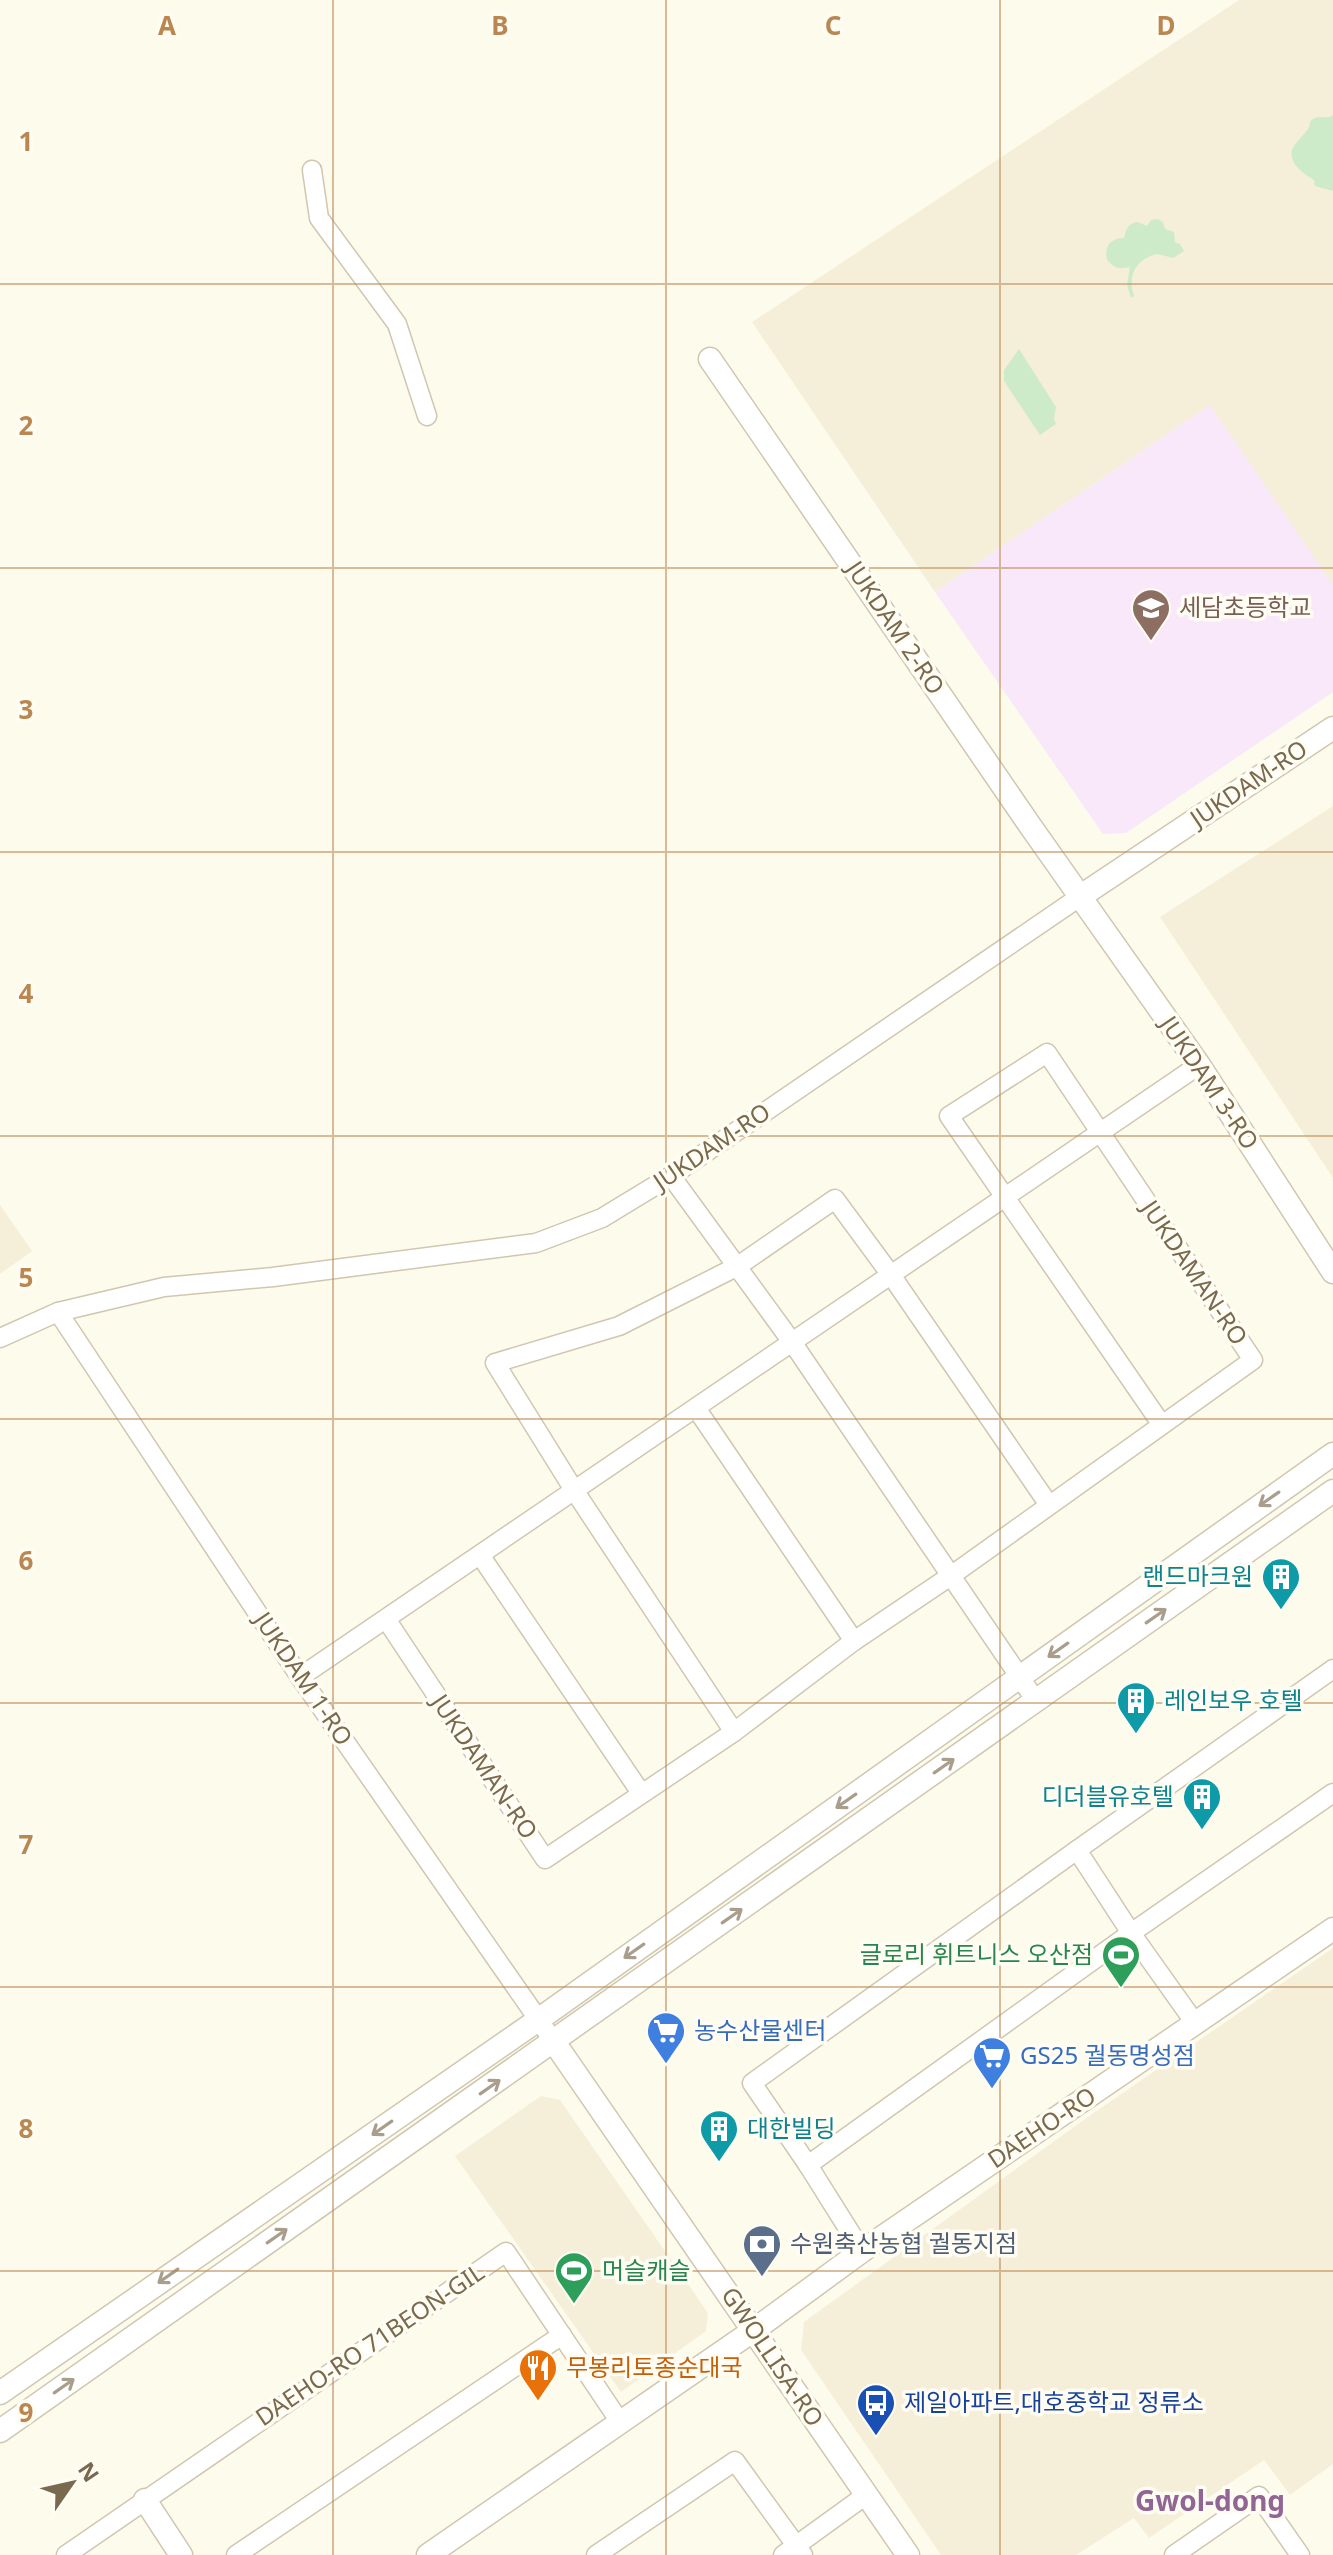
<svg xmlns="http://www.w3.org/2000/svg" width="1333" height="2555" viewBox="0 0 1333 2555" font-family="'Noto Sans','Noto Sans KR',sans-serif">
  <rect width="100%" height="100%" fill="#fdfbec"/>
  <g fill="#f5efda">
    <polygon points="1239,0 1333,0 1333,586 1210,405 935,592 752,322"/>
    <polygon points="1333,806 1333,1178 1160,917"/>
    <polygon points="0,1205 32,1251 0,1274"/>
    <polygon points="1333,1948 1333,2464 1290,2495 1264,2460 1149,2538 1134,2518 1076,2555 941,2555 801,2350 804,2322 1085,2119"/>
    <polygon points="541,2096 560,2100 708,2313 706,2331 621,2392 455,2156"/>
  </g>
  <polygon fill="#f8e8fa" points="1210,405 1333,585 1333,692 1126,833 1103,834 935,592"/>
  <g fill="#ceebc9">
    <path d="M1333 115V191L1315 186 1314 180C1305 175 1288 163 1292 150 1295 143 1304 135 1308 129 1311 123 1308 121 1315 118 1323 115 1326 120 1333 115Z"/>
    <path d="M1158 219 1163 222 1165 229 1174 232 1175 242 1180 244 1184 251 1173 258 1157 254C1136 259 1127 276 1134 296L1131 298 1127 285 1130 267C1120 269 1115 269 1107 260 1104 247 1110 238 1124 238 1126 229 1128 223 1138 222L1147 226 1151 220Z"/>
    <polygon points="1019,349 1056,407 1054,419 1056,424 1040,435 1004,381 1004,370"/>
  </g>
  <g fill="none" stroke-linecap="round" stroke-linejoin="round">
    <defs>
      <g id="minor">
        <polyline points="312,170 319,218 397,324 427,416"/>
        <polyline points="671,1176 792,1342 1036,1701"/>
        <polyline points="58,1312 300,1677 554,2042"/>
        <polyline points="0,1338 58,1312 164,1287 273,1277 536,1243 602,1218 671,1176 1081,896"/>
        <polyline points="696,1408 854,1641"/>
        <polyline points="480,1555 641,1793"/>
        <polyline points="386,1619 545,1859 734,1732 854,1641 952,1575 1253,1360 1047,1053 949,1116 1162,1425"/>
        <polyline points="300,1677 1199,1065"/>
        <polyline points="734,1732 574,1490 495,1363 619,1326 738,1266 835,1199 891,1275 1049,1505"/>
        <polyline points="1077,1850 1333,1669"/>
        <polyline points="808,2165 1131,1933 1333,1793"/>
        <polyline points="862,2251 808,2165 752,2083 1077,1850 1131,1933 1195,2023"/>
        <polyline points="66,2555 506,2252 620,2422"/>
        <polyline points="236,2555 562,2335"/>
        <polyline points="596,2555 735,2461 803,2555"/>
        <polyline points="783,2555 866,2495"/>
        <polyline points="1174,2555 1259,2496 1300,2555"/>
      </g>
      <g id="tertiary">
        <polyline points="710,359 1031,827 1199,1065 1333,1272"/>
        <polyline points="1081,896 1333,728"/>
        <polyline points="554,2042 908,2555"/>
        <polyline points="0,2393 538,2020 1333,1454"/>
        <polyline points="0,2431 1333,1491"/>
        <polyline points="145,2500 181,2555"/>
        <polyline points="428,2555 754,2330 862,2251 1333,1929"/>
      </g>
    </defs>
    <use href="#minor" stroke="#d0c7b0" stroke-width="21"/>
    <use href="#tertiary" stroke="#d0c7b0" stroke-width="25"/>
    <use href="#minor" stroke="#fff" stroke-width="18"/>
    <use href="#tertiary" stroke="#fff" stroke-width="22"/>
  </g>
  <defs><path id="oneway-shaft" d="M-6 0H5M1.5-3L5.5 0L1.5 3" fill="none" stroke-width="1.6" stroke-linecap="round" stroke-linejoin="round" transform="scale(2)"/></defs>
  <g stroke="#a89e8b">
    <use href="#oneway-shaft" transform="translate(1269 1499) rotate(145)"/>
    <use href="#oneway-shaft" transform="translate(1156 1616) rotate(-35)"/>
    <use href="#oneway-shaft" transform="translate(1058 1650) rotate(145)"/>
    <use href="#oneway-shaft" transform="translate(944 1766) rotate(-35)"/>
    <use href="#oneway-shaft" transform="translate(846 1801) rotate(145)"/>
    <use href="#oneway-shaft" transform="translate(732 1916) rotate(-35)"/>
    <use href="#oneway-shaft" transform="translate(634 1951) rotate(145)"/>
    <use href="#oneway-shaft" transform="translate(490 2087) rotate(-35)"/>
    <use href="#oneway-shaft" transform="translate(382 2128) rotate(145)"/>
    <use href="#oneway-shaft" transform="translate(277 2236) rotate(-35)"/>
    <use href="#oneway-shaft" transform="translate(168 2276) rotate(145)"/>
    <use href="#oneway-shaft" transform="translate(64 2386) rotate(-35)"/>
  </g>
  <path fill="none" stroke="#ba8750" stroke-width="2" stroke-opacity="0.55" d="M333 0V2555M666 0V2555M1000 0V2555M0 284H1333M0 568H1333M0 852H1333M0 1136H1333M0 1419H1333M0 1703H1333M0 1987H1333M0 2271H1333"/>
  <defs>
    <symbol id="school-pin" viewBox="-11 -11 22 30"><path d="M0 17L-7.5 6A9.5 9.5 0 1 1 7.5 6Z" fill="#8d6e63" stroke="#fffdf3"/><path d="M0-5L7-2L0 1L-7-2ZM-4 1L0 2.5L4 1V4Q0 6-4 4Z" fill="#fff"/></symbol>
    <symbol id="building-pin" viewBox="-11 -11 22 30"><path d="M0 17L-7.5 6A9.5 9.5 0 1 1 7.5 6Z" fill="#0f9aa8" stroke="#fffdf3"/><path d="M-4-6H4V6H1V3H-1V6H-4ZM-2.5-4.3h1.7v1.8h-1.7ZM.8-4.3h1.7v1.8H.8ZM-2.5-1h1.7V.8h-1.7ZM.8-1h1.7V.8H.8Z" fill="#fff"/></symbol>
    <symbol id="stadium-pin" viewBox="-11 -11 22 30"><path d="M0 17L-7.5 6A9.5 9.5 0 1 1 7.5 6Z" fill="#2e9e5b" stroke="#fffdf3"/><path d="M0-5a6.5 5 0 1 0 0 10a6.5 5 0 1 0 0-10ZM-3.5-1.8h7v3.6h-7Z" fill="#fff"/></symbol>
    <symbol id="supermarket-pin" viewBox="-11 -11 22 30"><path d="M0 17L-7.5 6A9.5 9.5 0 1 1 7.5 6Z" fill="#3f7fe0" stroke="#fffdf3"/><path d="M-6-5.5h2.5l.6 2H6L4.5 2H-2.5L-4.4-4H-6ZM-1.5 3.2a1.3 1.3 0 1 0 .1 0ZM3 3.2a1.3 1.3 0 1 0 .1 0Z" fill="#fff"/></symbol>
    <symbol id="bank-pin" viewBox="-11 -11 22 30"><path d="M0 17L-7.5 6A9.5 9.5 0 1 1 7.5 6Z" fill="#5c6f8a" stroke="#fffdf3"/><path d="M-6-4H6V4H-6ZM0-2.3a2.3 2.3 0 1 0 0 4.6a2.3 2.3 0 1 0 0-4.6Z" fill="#fff"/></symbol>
    <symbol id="restaurant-pin" viewBox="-11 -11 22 30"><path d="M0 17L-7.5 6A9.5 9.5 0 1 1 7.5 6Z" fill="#e8710a" stroke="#fffdf3"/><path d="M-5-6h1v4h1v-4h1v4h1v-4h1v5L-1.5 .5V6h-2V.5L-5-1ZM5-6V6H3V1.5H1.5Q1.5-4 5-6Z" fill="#fff"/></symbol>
    <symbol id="bus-pin" viewBox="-11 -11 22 30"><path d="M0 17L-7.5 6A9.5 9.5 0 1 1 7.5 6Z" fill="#1a4fb4" stroke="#fffdf3"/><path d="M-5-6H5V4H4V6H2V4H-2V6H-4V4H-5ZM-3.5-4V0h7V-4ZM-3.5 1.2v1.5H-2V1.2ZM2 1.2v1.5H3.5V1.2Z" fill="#fff"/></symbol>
  </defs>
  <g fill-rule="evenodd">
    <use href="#school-pin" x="1129" y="586" width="44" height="60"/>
    <use href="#building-pin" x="1259" y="1555" width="44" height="60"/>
    <use href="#building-pin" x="1114" y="1679" width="44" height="60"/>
    <use href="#building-pin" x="1180" y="1775" width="44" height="60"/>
    <use href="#stadium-pin" x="1099" y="1933" width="44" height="60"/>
    <use href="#supermarket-pin" x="644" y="2009" width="44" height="60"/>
    <use href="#supermarket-pin" x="970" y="2034" width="44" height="60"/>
    <use href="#building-pin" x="697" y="2107" width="44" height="60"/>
    <use href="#bank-pin" x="740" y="2222" width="44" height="60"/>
    <use href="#stadium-pin" x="552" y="2249" width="44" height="60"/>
    <use href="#restaurant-pin" x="516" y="2346" width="44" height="60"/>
    <use href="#bus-pin" x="854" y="2381" width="44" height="60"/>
  </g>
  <g text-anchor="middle" stroke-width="7" stroke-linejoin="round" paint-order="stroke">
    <g font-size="24" fill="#785e54" stroke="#fffdf3" text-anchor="start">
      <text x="1179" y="616">세담초등학교</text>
    </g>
    <g font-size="24" fill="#79694d" stroke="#fffdf3">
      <text transform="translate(895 628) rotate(56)" y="8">JUKDAM 2-RO</text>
      <text transform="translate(1249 784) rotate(-34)" y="8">JUKDAM-RO</text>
      <text transform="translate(1209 1083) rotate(56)" y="8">JUKDAM 3-RO</text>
      <text transform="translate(712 1147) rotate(-34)" y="8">JUKDAM-RO</text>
      <text transform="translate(1194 1273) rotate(56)" y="8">JUKDAMAN-RO</text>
      <text transform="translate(303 1679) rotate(56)" y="8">JUKDAM 1-RO</text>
      <text transform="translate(484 1767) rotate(56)" y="8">JUKDAMAN-RO</text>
      <text transform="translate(1042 2128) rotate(-34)" y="8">DAEHO-RO</text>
      <text transform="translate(370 2345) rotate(-34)" y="8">DAEHO-RO 71BEON-GIL</text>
      <text transform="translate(772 2357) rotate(56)" y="8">GWOLLISA-RO</text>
    </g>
    <g font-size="24" fill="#0d838f" stroke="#fffdf3" text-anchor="end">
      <text x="1253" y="1585">랜드마크원</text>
      <text x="1164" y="1709" text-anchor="start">레인보우 호텔</text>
      <text x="1174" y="1805">디더블유호텔</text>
      <text x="747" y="2137" text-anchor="start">대한빌딩</text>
    </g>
    <g font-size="24" fill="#27864d" stroke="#fffdf3" text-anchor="end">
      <text x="1093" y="1963">글로리 휘트니스 오산점</text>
      <text x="602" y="2279" text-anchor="start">머슬캐슬</text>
    </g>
    <g font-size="24" fill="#366cbe" stroke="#fffdf3" text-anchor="start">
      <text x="694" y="2039">농수산물센터</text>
      <text x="1020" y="2064">GS25 궐동명성점</text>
    </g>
    <g font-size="24" fill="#4e5e75" stroke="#fffdf3" text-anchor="start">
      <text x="790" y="2252">수원축산농협 궐동지점</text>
    </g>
    <g font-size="24" fill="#c56008" stroke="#fffdf3" text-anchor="start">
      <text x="566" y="2376">무봉리토종순대국</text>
    </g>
    <g font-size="24" fill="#164399" stroke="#fffdf3" text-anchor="start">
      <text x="904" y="2411">제일아파트,대호중학교 정류소</text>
    </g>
    <g font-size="28" font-weight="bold" fill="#916694" stroke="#fffdf3">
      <text x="1210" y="2511">Gwol-dong</text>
    </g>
  </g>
  <g font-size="26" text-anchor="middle" font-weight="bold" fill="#ba8750" stroke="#fffdf3" stroke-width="7" stroke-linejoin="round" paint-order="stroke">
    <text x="167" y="35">A</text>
    <text x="500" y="35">B</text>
    <text x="833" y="35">C</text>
    <text x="1166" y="35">D</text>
    <text x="26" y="151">1</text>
    <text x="26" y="435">2</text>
    <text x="26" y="719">3</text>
    <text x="26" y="1003">4</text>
    <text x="26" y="1287">5</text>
    <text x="26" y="1570">6</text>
    <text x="26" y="1854">7</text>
    <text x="26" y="2138">8</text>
    <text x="26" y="2422">9</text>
  </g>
  <g transform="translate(72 2483) rotate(56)" stroke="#fffdf3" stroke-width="6" paint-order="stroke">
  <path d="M0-6L14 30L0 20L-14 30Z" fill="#79694d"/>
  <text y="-12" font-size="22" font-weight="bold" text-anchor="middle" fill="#79694d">N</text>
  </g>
</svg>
